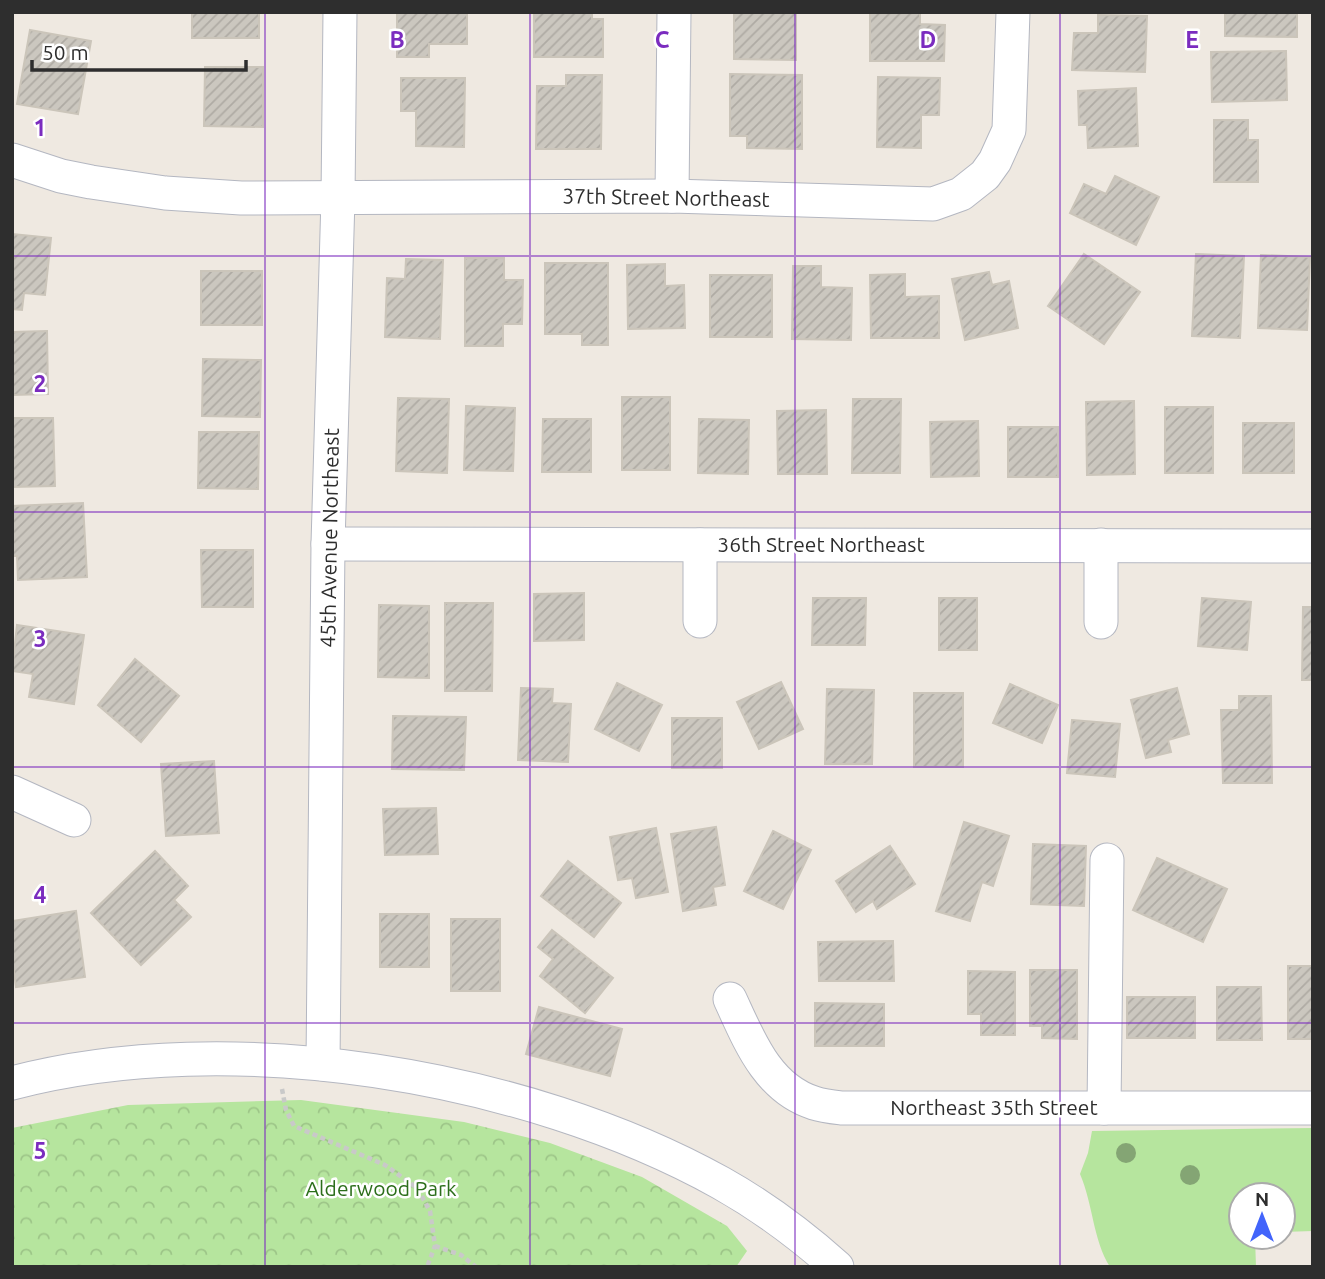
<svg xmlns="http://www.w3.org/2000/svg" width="1325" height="1279" viewBox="0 0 1325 1279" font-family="Ubuntu,sans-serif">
  <defs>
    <pattern id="forest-crowns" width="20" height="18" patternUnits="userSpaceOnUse" patternTransform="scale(1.75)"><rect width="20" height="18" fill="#b6e59e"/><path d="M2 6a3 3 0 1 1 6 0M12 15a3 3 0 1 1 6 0" fill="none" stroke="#9dc588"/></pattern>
    <pattern id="building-hatch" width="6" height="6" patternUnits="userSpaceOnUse" patternTransform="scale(1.75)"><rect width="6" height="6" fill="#cbc7bf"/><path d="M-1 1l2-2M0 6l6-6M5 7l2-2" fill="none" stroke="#afaba4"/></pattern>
  </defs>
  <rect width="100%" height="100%" fill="#efe9e1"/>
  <path fill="#b6e59e" d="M1313 1128V1231L1283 1232V1195H1241V1237H1255L1256 1267H1110C1093 1240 1093 1204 1080 1174L1088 1153 1092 1131Z"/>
  <polygon fill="url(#forest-crowns)" points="301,1100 464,1122 550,1143 642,1177 727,1226 747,1251 736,1267 12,1267 12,1128 128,1105"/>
  <g fill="url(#building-hatch)" stroke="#cbc5ba" stroke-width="2">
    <rect x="192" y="12" width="67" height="26"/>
    <polygon points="397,12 467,12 467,44 429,44 429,57 397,57"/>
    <polygon points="534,12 592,12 592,19 603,19 603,57 534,57"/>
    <polygon points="734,12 796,12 796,60 734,59"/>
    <polygon points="870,12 920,12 920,24 945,25 944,61 870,61"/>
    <polygon points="1225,12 1297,12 1297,37 1225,36"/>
    <polygon points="1098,15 1147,16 1145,72 1072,70 1074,33 1098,33"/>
    <polygon points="30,30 91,41 78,114 17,104"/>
    <polygon points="1286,51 1287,100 1212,102 1211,52"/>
    <polygon points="205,67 263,67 263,127 204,126"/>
    <polygon points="730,74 802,75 802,149 747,148 747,136 730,136"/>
    <polygon points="566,75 602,75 601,149 536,149 537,86 566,86"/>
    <polygon points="878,77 940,78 939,115 921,115 921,148 877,147"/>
    <polygon points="401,78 465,78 464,147 416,146 416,111 401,111"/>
    <polygon points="1136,88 1138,146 1088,148 1087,125 1079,125 1078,91"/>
    <polygon points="1214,120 1248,120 1248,140 1258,140 1258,182 1214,182"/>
    <polygon points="1115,176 1159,197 1136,245 1070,213 1084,184 1106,194"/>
    <polygon points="12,234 51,238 45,295 24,293 22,310 12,309"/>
    <polygon points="1084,254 1140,292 1104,344 1048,306"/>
    <polygon points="1196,254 1244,256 1240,338 1192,336"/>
    <polygon points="1261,255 1310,257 1307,330 1258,328"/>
    <polygon points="465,258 504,258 504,280 523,280 522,324 503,324 503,346 465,346"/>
    <polygon points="406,259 443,260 440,339 385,337 387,278 405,279"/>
    <polygon points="545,263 608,263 608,345 582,345 582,334 545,334"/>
    <polygon points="665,264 665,286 684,285 685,328 628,329 627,265"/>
    <polygon points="793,266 821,266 821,287 852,288 851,340 792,339"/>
    <rect x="201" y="271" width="61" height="54"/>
    <polygon points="989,272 992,285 1009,281 1018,328 965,340 952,279"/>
    <polygon points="905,274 905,297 939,296 939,338 871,338 870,275"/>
    <rect x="710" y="275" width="62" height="62"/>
    <polygon points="47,331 48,394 12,395 12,332"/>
    <polygon points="203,359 261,360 260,417 202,416"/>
    <rect x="622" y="397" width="48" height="73"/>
    <polygon points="398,398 449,399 447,473 396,471"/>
    <polygon points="853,399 901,399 900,473 852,473"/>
    <polygon points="1134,401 1135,474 1087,475 1086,402"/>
    <polygon points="466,406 515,408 513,471 464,470"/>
    <rect x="1165" y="407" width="48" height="66"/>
    <polygon points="826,410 827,474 778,474 777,411"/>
    <polygon points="12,418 53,418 55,486 12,487"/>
    <polygon points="543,419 591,419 591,472 542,472"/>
    <polygon points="699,419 749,420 748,474 698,473"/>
    <polygon points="978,421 979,476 931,477 930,422"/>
    <rect x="1243" y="423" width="51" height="50"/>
    <rect x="1008" y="427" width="50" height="50"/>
    <polygon points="199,432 259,432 258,489 198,488"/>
    <polygon points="83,503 87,577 18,580 17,556 12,556 12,506"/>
    <polygon points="201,550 253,550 253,607 202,607"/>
    <polygon points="584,593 584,640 534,641 534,594"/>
    <polygon points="813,598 866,598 865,645 812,645"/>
    <rect x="939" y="598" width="38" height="52"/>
    <polygon points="1202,598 1251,602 1247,650 1198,646"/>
    <polygon points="445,603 493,603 492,691 445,691"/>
    <polygon points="379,605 429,606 429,678 378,677"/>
    <polygon points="1303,607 1313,607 1313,680 1302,680"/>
    <polygon points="17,625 84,635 74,704 29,697 33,674 12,671"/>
    <polygon points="135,659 179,696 141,742 98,705"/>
    <polygon points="781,682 803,729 759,749 737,702"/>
    <polygon points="617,683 662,705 639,751 595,729"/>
    <polygon points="1010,684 1058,705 1042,743 993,723"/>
    <polygon points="521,688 553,689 552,703 571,704 568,762 518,760"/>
    <polygon points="1177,688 1189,734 1168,740 1171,752 1146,758 1131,700"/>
    <polygon points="827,689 874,690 872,764 825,764"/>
    <rect x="914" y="693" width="49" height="74"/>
    <polygon points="1239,696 1271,696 1272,783 1223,783 1221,710 1239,710"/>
    <polygon points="393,716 466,717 464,770 392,769"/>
    <rect x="672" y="718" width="50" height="50"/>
    <polygon points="1072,720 1120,724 1115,777 1067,773"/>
    <polygon points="214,761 219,833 166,836 161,764"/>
    <polygon points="436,808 438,854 385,855 383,809"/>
    <polygon points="964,822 1009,836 993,886 982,882 970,921 936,911"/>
    <polygon points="716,827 725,885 713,887 716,905 683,911 671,834"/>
    <polygon points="656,828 668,892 636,898 632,878 618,880 610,837"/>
    <polygon points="773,831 811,850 783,909 744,891"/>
    <polygon points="1033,844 1086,846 1084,906 1031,904"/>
    <polygon points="890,846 915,884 877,909 873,901 856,912 836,881"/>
    <polygon points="155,851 188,886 174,900 191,917 141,965 91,913"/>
    <polygon points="1157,858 1227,889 1203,942 1133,910"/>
    <polygon points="568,861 621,903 594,937 541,896"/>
    <polygon points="76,911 85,977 16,987 12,958 12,921"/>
    <rect x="380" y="914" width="49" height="53"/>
    <rect x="451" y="919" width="49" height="72"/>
    <polygon points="552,930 613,978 585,1013 540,976 553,959 538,947"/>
    <polygon points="893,941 894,981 819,981 818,942"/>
    <rect x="1288" y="966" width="25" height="73"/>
    <polygon points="1030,970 1077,970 1077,1039 1042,1038 1042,1026 1030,1026"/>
    <polygon points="968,971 1015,972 1015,1035 981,1035 981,1014 968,1014"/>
    <polygon points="1217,987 1261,987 1262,1040 1217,1040"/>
    <rect x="1127" y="997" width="68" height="41"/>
    <polygon points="815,1003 884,1004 884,1046 815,1046"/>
    <polygon points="539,1007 622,1029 610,1076 526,1054"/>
  </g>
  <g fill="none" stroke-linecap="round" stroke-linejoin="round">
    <defs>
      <g id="minor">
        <polyline points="12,160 61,176 91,182 165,193 241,198 672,196 933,204 961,194 985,175 995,161 1009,130 1013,12"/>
        <polyline points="672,196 674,12"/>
        <polyline points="328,544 1313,546"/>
        <polyline points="700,545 700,621"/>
        <polyline points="1101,545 1101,622"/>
        <polyline points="12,792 74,820"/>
        <path d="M730 999C749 1040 767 1088 814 1103 823 1106 833 1107 842 1108H1313"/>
        <polyline points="323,1064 328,544 338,198 340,12"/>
        <path d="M12 1083C230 1026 525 1074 721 1183 762 1206 801 1235 837 1267"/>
        <polyline points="1104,1108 1107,860"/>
      </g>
    </defs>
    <use href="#minor" stroke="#b4b7c1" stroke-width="35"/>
    <g stroke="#c9c9c9" stroke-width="4.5" stroke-dasharray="5 3.5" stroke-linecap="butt">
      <polyline points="282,1089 286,1110 294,1126 385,1165 417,1188 430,1211 435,1246 427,1267"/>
      <polyline points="435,1246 461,1255 476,1267"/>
    </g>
    <use href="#minor" stroke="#fff" stroke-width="33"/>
  </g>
  <g fill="#84a574">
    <circle cx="1126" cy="1153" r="10"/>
    <circle cx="1190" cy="1175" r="10"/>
  </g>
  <path fill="none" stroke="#7b2cbf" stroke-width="2" stroke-opacity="0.55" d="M265 12V1267M530 12V1267M795 12V1267M1060 12V1267M12 256H1313M12 512H1313M12 767H1313M12 1023H1313"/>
  <g text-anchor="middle" stroke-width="5" stroke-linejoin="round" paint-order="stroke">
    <g font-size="21" fill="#2e2e2e" stroke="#fff">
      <text transform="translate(666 198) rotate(1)" y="7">37th Street Northeast</text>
      <text transform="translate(330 538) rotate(-89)" y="7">45th Avenue Northeast</text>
      <text x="821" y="552">36th Street Northeast</text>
      <text x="994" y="1115">Northeast 35th Street</text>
    </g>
    <g font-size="21" fill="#2c6e1b" stroke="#fff">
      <text x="381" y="1196">Alderwood Park</text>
    </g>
  </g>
  <g font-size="23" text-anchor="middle" font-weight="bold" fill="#7b2cbf" stroke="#fff" stroke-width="5" stroke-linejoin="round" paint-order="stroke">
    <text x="397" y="48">B</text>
    <text x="662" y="48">C</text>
    <text x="928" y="48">D</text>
    <text x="1192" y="48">E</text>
    <text x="40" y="136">1</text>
    <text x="40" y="392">2</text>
    <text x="40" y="647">3</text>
    <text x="40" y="903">4</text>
    <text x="40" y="1159">5</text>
  </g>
  <rect width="1325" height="1279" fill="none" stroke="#2e2e2e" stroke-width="28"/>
  <g transform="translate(1262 1216)"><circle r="33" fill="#ffffff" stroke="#ababab" stroke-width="2"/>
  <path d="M0-5L12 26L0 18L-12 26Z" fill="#4264fb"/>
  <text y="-10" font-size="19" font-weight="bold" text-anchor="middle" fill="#2e2e2e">N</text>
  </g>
  <path d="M32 60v10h214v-10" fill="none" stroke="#2e2e2e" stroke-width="3.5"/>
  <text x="42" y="60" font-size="21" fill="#2e2e2e" stroke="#ffffff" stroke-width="5" paint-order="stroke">50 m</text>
</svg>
